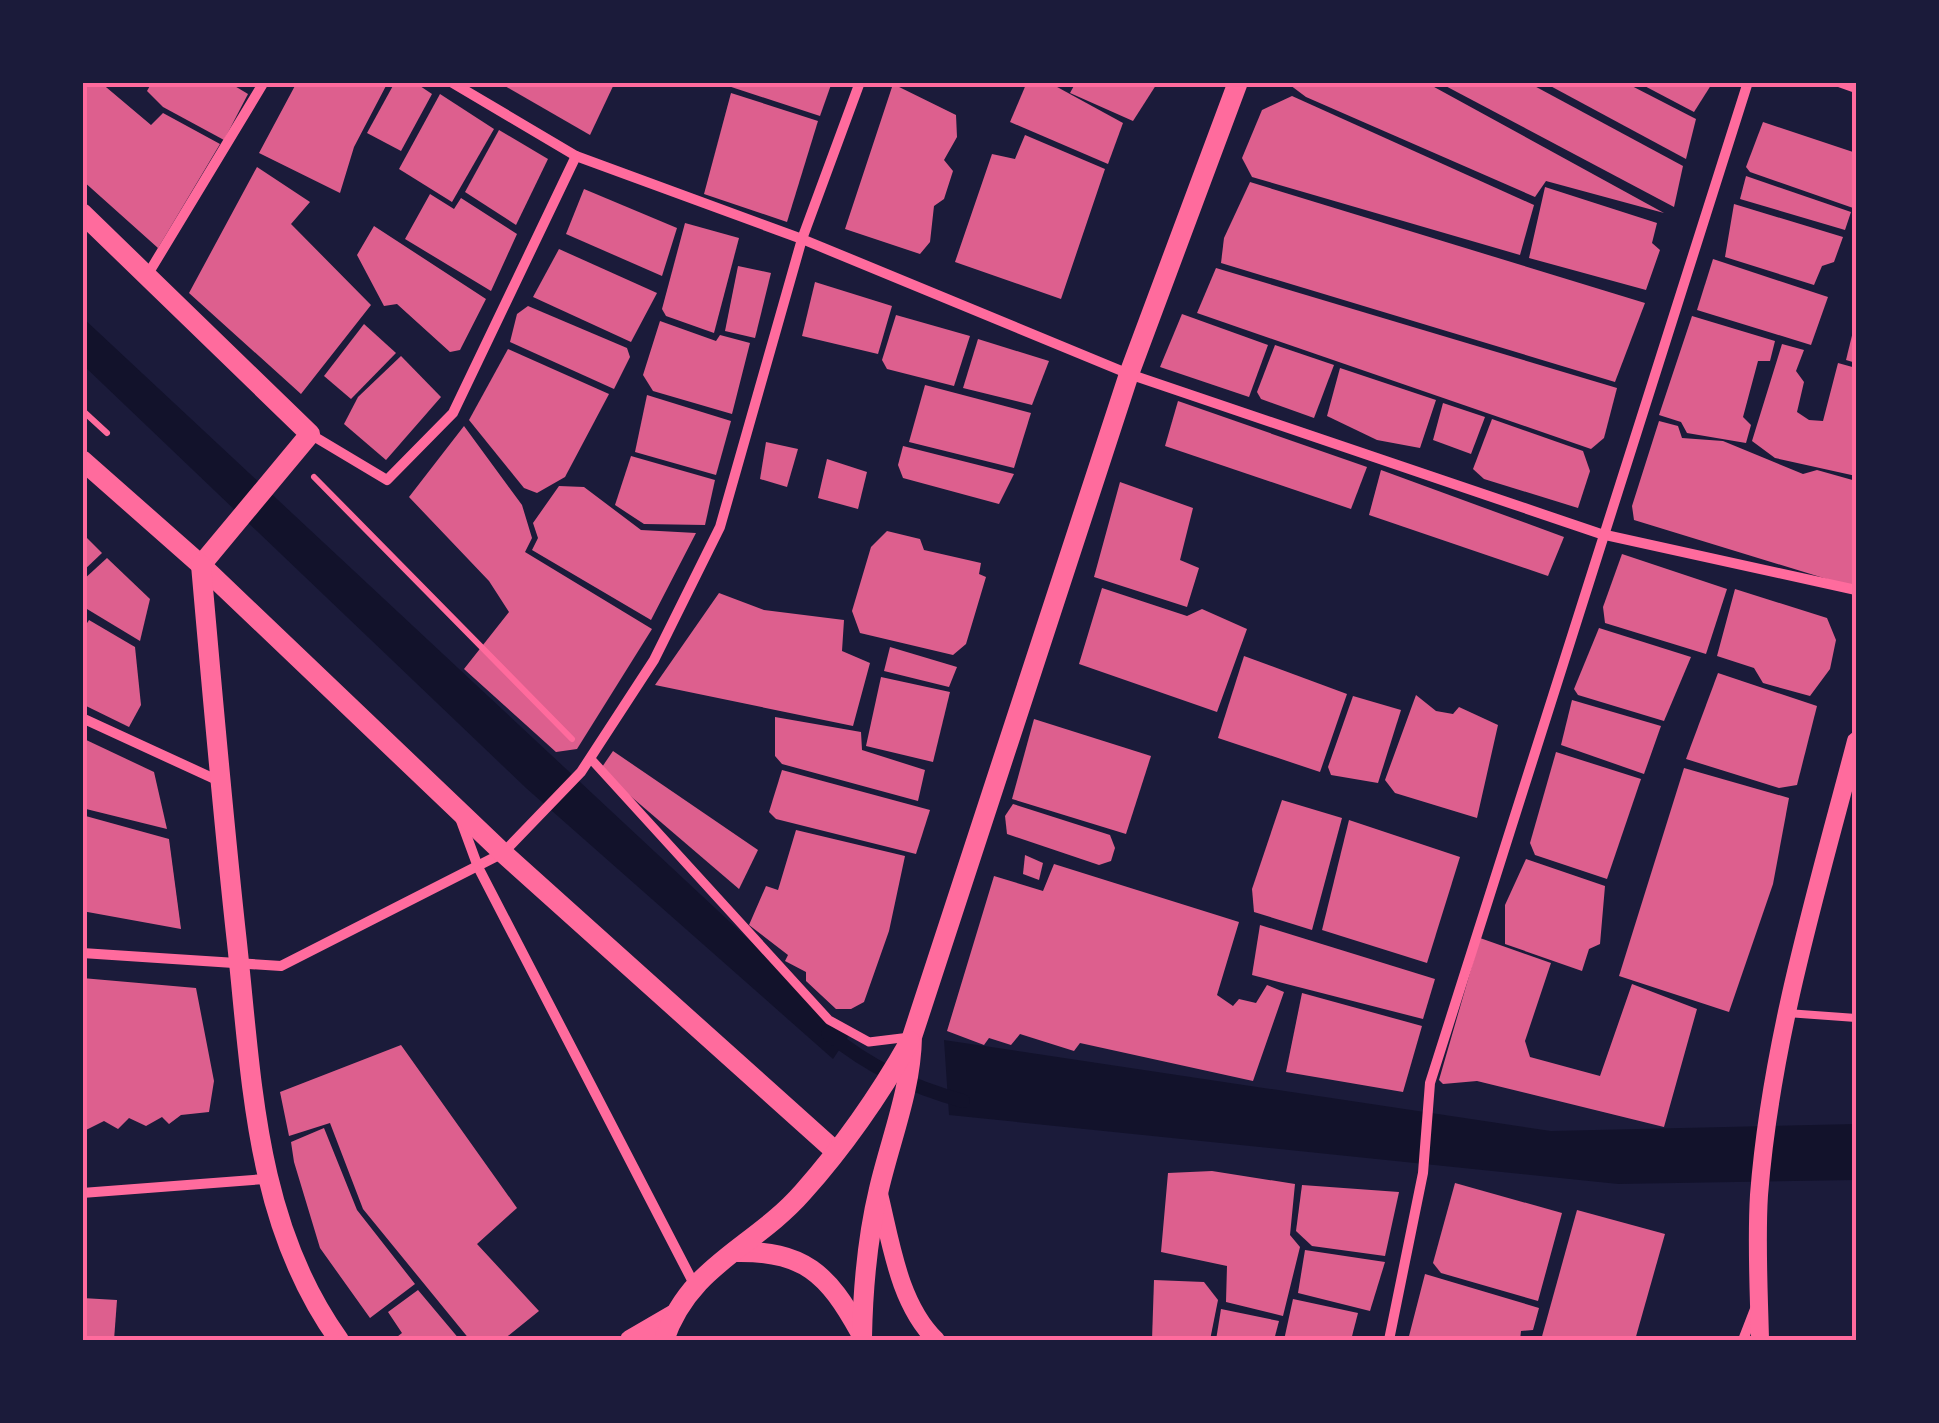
<svg xmlns="http://www.w3.org/2000/svg" width="1939" height="1423" viewBox="0 0 1939 1423" font-family="'PT Sans Narrow',sans-serif">
  <rect width="100%" height="100%" fill="#1b1b3a"/>
  <g fill="#12122b">
    <polygon points="82,317 850,1034 833,1059 526,788 83,365"/>
    <polygon points="944,1040 1551,1131 1856,1124 1856,1180 1618,1184 949,1115"/>
  </g>
  <g fill="none" stroke-linecap="round" stroke-linejoin="round">
    <path stroke="#12122b" stroke-width="14" d="M828 1033C869 1067 912 1087 963 1101"/>
  </g>
  <g fill="#dd5f8e">
    <polygon points="82,82 100,82 151,125 163,113 220,144 158,248 82,180"/>
    <polygon points="152,82 228,82 248,94 224,140 163,107 147,91"/>
    <polygon points="297,82 388,82 354,147 340,193 259,153"/>
    <polygon points="395,82 414,82 432,94 401,151 367,133"/>
    <polygon points="498,82 615,82 590,135"/>
    <polygon points="716,82 832,82 820,116"/>
    <polygon points="1027,82 1048,82 1123,123 1108,164 1010,122"/>
    <polygon points="1076,82 1158,82 1133,121 1070,93"/>
    <polygon points="1286,82 1425,82 1664,213 1546,181 1535,197 1306,97"/>
    <polygon points="1438,82 1527,82 1683,166 1674,207"/>
    <polygon points="1543,82 1624,82 1696,119 1686,159"/>
    <polygon points="1637,82 1713,82 1694,112"/>
    <polygon points="893,84 956,115 957,137 944,160 953,171 944,199 934,206 930,242 920,254 845,229"/>
    <polygon points="731,93 818,121 787,222 704,194"/>
    <polygon points="440,94 494,129 452,202 399,169"/>
    <polygon points="1292,96 1534,205 1520,255 1252,177 1242,158 1262,110"/>
    <polygon points="1763,122 1856,153 1856,209 1750,172 1746,167"/>
    <polygon points="499,130 548,159 516,225 465,192"/>
    <polygon points="1025,135 1105,169 1061,299 955,262 992,154 1015,159"/>
    <polygon points="257,167 310,202 291,224 371,305 301,394 189,293"/>
    <polygon points="1746,176 1851,212 1845,230 1740,199"/>
    <polygon points="1250,182 1645,303 1615,382 1221,263 1224,238"/>
    <polygon points="1545,187 1657,223 1652,243 1660,250 1646,290 1529,258"/>
    <polygon points="584,189 677,228 662,276 566,234"/>
    <polygon points="430,194 454,209 461,198 517,234 491,291 405,239"/>
    <polygon points="1734,204 1843,237 1834,262 1822,266 1814,285 1725,257"/>
    <polygon points="685,223 739,238 714,333 666,316 662,309"/>
    <polygon points="374,226 486,299 460,350 450,352 397,304 384,306 357,255"/>
    <polygon points="559,249 657,293 631,342 533,297"/>
    <polygon points="1713,259 1828,297 1811,345 1697,310"/>
    <polygon points="738,266 771,273 755,338 725,331"/>
    <polygon points="1216,268 1617,388 1604,438 1591,449 1197,313"/>
    <polygon points="815,282 892,306 878,354 802,336"/>
    <polygon points="528,306 627,348 630,357 614,389 510,342 517,314"/>
    <polygon points="1182,314 1268,345 1249,397 1160,367"/>
    <polygon points="896,315 970,336 954,386 887,369 882,360"/>
    <polygon points="1692,316 1775,341 1770,361 1758,361 1743,417 1751,425 1746,443 1687,433 1681,422 1659,415"/>
    <polygon points="1856,319 1856,363 1846,360"/>
    <polygon points="660,321 716,341 720,335 750,343 732,414 653,391 643,375"/>
    <polygon points="364,324 396,353 351,399 324,376"/>
    <polygon points="978,339 1049,361 1032,405 963,388"/>
    <polygon points="1782,344 1804,350 1796,371 1804,382 1797,412 1809,420 1823,421 1838,363 1856,368 1856,476 1775,458 1752,441"/>
    <polygon points="1275,345 1334,365 1314,418 1261,399 1257,392"/>
    <polygon points="508,349 609,394 565,477 537,493 524,488 469,420"/>
    <polygon points="401,356 441,397 386,460 344,424 358,397"/>
    <polygon points="1340,368 1436,400 1420,448 1377,440 1327,416"/>
    <polygon points="925,385 1031,413 1014,468 909,442"/>
    <polygon points="647,395 731,421 716,475 635,452"/>
    <polygon points="1178,401 1367,467 1351,509 1165,446"/>
    <polygon points="1443,403 1485,417 1471,454 1433,440"/>
    <polygon points="1492,419 1583,451 1590,471 1578,508 1484,479 1473,469"/>
    <polygon points="1659,421 1678,426 1682,438 1723,441 1803,474 1817,470 1856,481 1853,587 1634,520 1632,506"/>
    <polygon points="464,426 522,505 532,538 525,552 652,629 577,749 556,752 464,669 509,612 489,581 409,497"/>
    <polygon points="766,442 798,449 787,487 760,479"/>
    <polygon points="903,446 1014,474 999,504 903,478 898,465"/>
    <polygon points="631,456 715,480 705,525 644,524 615,505"/>
    <polygon points="827,459 867,472 858,509 818,498"/>
    <polygon points="1381,470 1564,537 1548,576 1369,515"/>
    <polygon points="1120,482 1193,508 1180,560 1199,568 1187,607 1094,577"/>
    <polygon points="559,486 584,487 641,530 696,533 651,620 532,550 538,538 533,523"/>
    <polygon points="887,531 920,539 924,550 981,563 979,574 986,577 966,644 953,655 860,633 852,611 871,547"/>
    <polygon points="82,533 102,553 82,572"/>
    <polygon points="1622,554 1727,589 1706,654 1605,623 1603,607"/>
    <polygon points="107,558 150,599 140,641 82,606 82,581"/>
    <polygon points="1102,588 1187,616 1202,609 1247,629 1217,712 1079,664"/>
    <polygon points="1735,589 1827,618 1836,640 1830,669 1810,696 1763,683 1754,668 1717,656"/>
    <polygon points="719,593 764,610 844,620 842,651 870,663 853,726 655,685"/>
    <polygon points="89,620 135,647 141,705 129,727 82,704 82,631"/>
    <polygon points="1599,628 1691,657 1664,721 1578,695 1574,689"/>
    <polygon points="890,647 957,667 949,687 884,671"/>
    <polygon points="1244,656 1347,694 1320,772 1218,738"/>
    <polygon points="1718,673 1817,706 1797,785 1779,788 1686,759"/>
    <polygon points="881,677 950,692 933,762 866,746"/>
    <polygon points="1416,695 1436,711 1453,714 1459,707 1498,725 1477,818 1395,793 1385,780"/>
    <polygon points="1353,696 1401,710 1378,783 1331,775 1328,767"/>
    <polygon points="1572,700 1661,726 1644,774 1561,745"/>
    <polygon points="775,717 861,732 862,750 925,770 918,801 782,764 775,756"/>
    <polygon points="1034,719 1151,756 1126,834 1012,799"/>
    <polygon points="82,738 154,772 167,829 82,808"/>
    <polygon points="613,751 758,850 739,889 600,770"/>
    <polygon points="1556,752 1641,779 1607,879 1535,855 1530,843"/>
    <polygon points="1684,768 1789,798 1773,884 1729,1012 1619,976"/>
    <polygon points="782,770 930,810 916,854 776,819 769,812"/>
    <polygon points="1282,800 1342,818 1312,930 1254,912 1252,889"/>
    <polygon points="1013,804 1110,835 1115,848 1111,861 1099,865 1007,834 1005,816"/>
    <polygon points="82,815 169,839 181,929 82,911"/>
    <polygon points="1349,820 1460,857 1427,963 1322,930"/>
    <polygon points="796,830 905,856 889,931 864,1002 851,1009 836,1009 806,981 806,972 785,961 788,955 749,925 766,886 778,890"/>
    <polygon points="1025,855 1043,863 1039,880 1023,874"/>
    <polygon points="1526,859 1605,886 1600,944 1589,949 1582,971 1505,944 1505,905"/>
    <polygon points="1054,864 1239,922 1217,995 1233,1006 1239,999 1256,1003 1267,985 1284,992 1253,1081 1080,1043 1074,1051 1020,1034 1011,1045 989,1038 984,1045 947,1031 994,876 1043,891"/>
    <polygon points="1260,925 1435,979 1423,1019 1252,975"/>
    <polygon points="1480,938 1551,963 1525,1041 1530,1057 1600,1076 1632,984 1697,1009 1664,1127 1477,1081 1443,1084 1439,1080"/>
    <polygon points="82,978 196,988 214,1081 209,1112 181,1115 169,1124 162,1117 146,1126 129,1118 118,1129 104,1121 82,1132"/>
    <polygon points="1302,993 1422,1026 1403,1092 1286,1072"/>
    <polygon points="401,1045 517,1208 477,1244 539,1311 503,1340 470,1340 363,1209 330,1123 289,1136 280,1092"/>
    <polygon points="324,1128 357,1210 415,1284 370,1318 320,1248 294,1162 291,1142"/>
    <polygon points="1212,1171 1295,1184 1290,1235 1300,1247 1283,1316 1226,1302 1227,1266 1161,1252 1168,1173"/>
    <polygon points="1455,1183 1562,1213 1538,1301 1441,1273 1433,1263"/>
    <polygon points="1302,1185 1399,1192 1385,1256 1312,1246 1296,1231"/>
    <polygon points="1577,1210 1665,1234 1635,1340 1541,1340"/>
    <polygon points="1305,1250 1385,1262 1370,1311 1298,1293"/>
    <polygon points="1425,1274 1539,1308 1533,1330 1521,1331 1520,1340 1408,1340"/>
    <polygon points="1154,1280 1204,1282 1218,1300 1210,1340 1152,1340"/>
    <polygon points="418,1290 460,1340 393,1340 402,1333 388,1312"/>
    <polygon points="82,1298 117,1300 114,1340 82,1340"/>
    <polygon points="1293,1299 1358,1313 1351,1340 1284,1340"/>
    <polygon points="1221,1309 1279,1321 1274,1340 1216,1340"/>
  </g>
  <g fill="none" stroke-linecap="round" stroke-linejoin="round">
    <g stroke="#ff6b9d" stroke-width="6">
      <polyline points="82,410 107,433"/>
      <polyline points="314,477 572,739"/>
    </g>
    <polyline stroke="#ff6b9d" stroke-width="8" points="1787,1013 1856,1018"/>
    <polyline stroke="#ff6b9d" stroke-width="9" points="590,758 829,1020 869,1042 910,1037"/>
    <g stroke="#ff6b9d" stroke-width="10">
      <polyline points="451,82 576,156 802,239 1129,374 1601,534 1856,590"/>
      <polyline points="1839,82 1856,88"/>
      <polyline points="148,274 264,82"/>
      <polyline points="310,434 387,480 453,413 576,156"/>
      <polyline points="82,718 219,781"/>
      <polyline points="460,818 478,867 694,1284"/>
      <polyline points="82,953 281,966 503,853 581,772 654,660 720,527 802,239 860,82"/>
      <polyline points="82,1193 265,1179"/>
      <polyline points="1389,1340 1423,1173 1430,1083 1748,82"/>
      <polyline points="1743,1340 1755,1309"/>
    </g>
    <g stroke="#ff6b9d" stroke-width="18">
      <path d="M879 1194C891 1243 899 1304 936 1340"/>
      <path d="M1760 1340C1759 1293 1756 1243 1759 1195 1771 1041 1817 890 1856 741"/>
    </g>
    <g stroke="#ff6b9d" stroke-width="20">
      <polyline points="82,213 310,434 201,565"/>
      <polyline points="82,460 201,565 503,853 835,1151"/>
      <path d="M201 565C212 691 223 817 237 943 252 1081 255 1223 339 1340"/>
      <path d="M734 1252C804 1250 828 1274 860 1332"/>
      <path d="M862 1337C863 1286 867 1239 879 1189 891 1138 911 1090 912 1037L1129 374 1238 82"/>
      <polyline points="630,1340 673,1315"/>
      <path d="M664 1340C690 1264 754 1248 803 1192 844 1146 880 1094 910 1041"/>
    </g>
  </g>
  <rect width="1939" height="1423" fill="none" stroke="#1b1b3a" stroke-width="170"/>
  <rect x="85" y="85" width="1769" height="1253" fill="none" stroke="#ff6b9d" stroke-width="4"/>
</svg>
